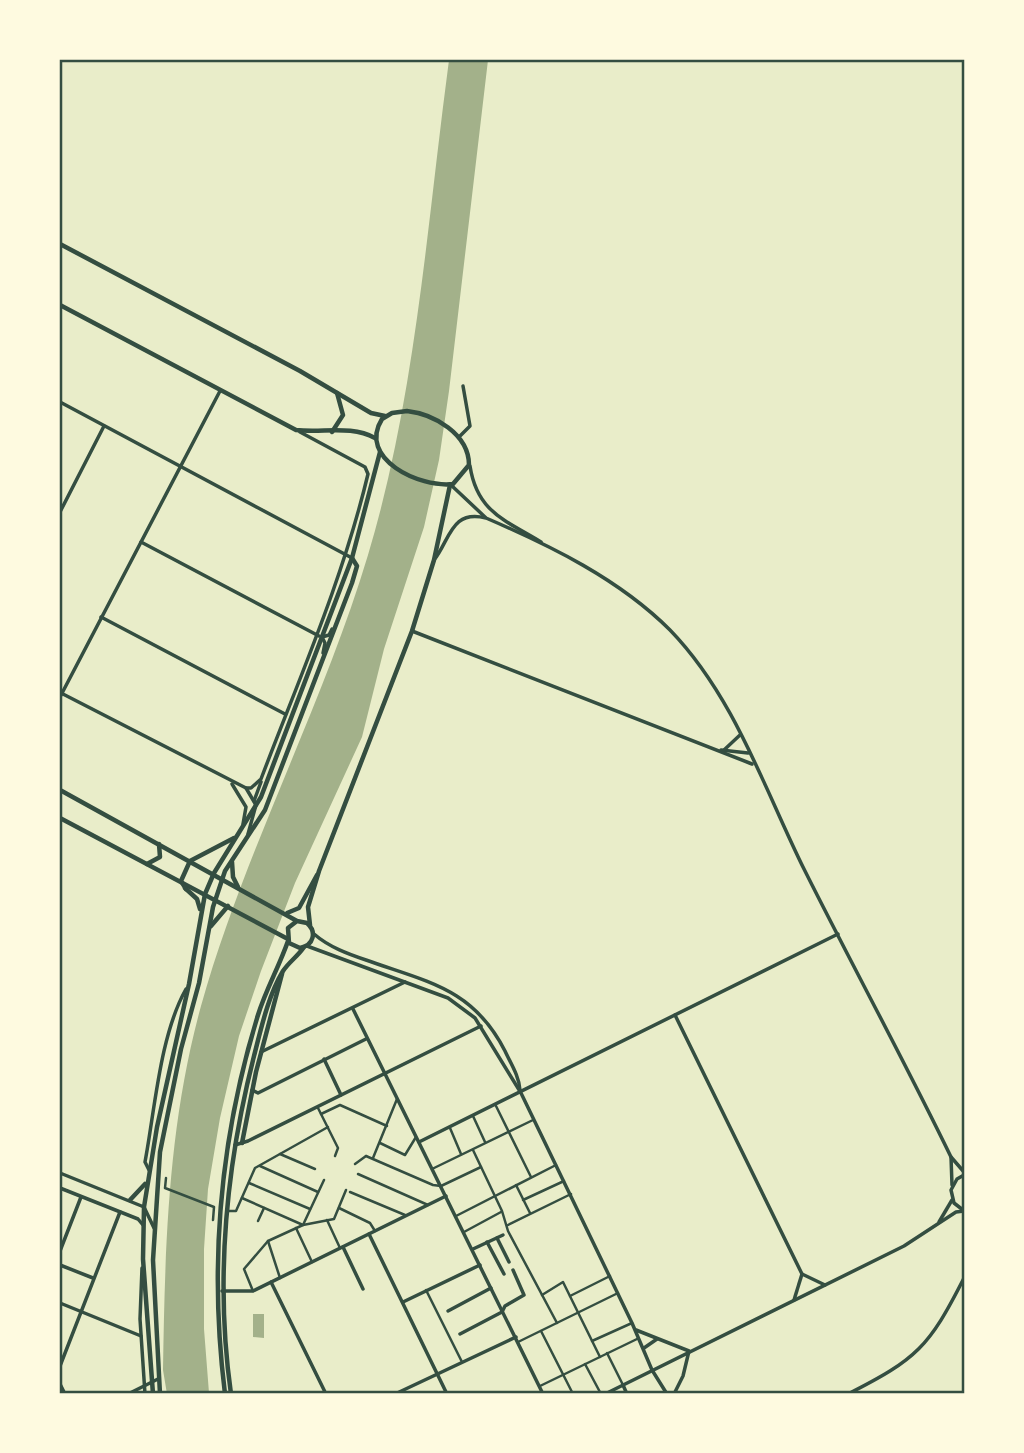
<svg xmlns="http://www.w3.org/2000/svg" width="1024" height="1453" viewBox="0 0 1024 1453" font-family="Manrope,sans-serif">
  <rect width="100%" height="100%" fill="#e9edc9"/>
  <g fill="#a3b18a">
    <path d="M449 60H488L449 391 439 460 424 527 384 649 362 737 295 883 261 971 239 1036 220 1118 208 1189 204 1249V1329L209 1393 167 1394 163 1370C165 1246 168 1126 201 1006 244 852 322 708 368 555 416 395 427 224 449 60Z"/>
    <polygon points="253,1314 264,1314 264,1338 253,1337"/>
  </g>
  <g fill="none" stroke-linecap="round" stroke-linejoin="round">
    <g stroke="#344e41" stroke-width="2.5">
      <polyline points="496,1106 531,1177"/>
      <polyline points="318,1108 338,1148 335,1156"/>
      <polyline points="321,1114 340,1105 387,1126"/>
      <polyline points="473,1116 485,1142"/>
      <polyline points="450,1128 461,1154"/>
      <polyline points="380,1143 405,1155 416,1137"/>
      <polyline points="473,1150 502,1211 508,1231 557,1323"/>
      <polyline points="280,1154 315,1169"/>
      <polyline points="366,1156 433,1185 441,1186 481,1167"/>
      <polyline points="373,1158 397,1099"/>
      <polyline points="355,1164 366,1156"/>
      <polyline points="260,1166 318,1192"/>
      <polyline points="432,1169 533,1120"/>
      <polyline points="358,1174 428,1205"/>
      <polyline points="166,1178 165,1188 214,1207 213,1220"/>
      <polyline points="249,1183 310,1209"/>
      <polyline points="516,1185 530,1213"/>
      <polyline points="350,1192 405,1215"/>
      <polyline points="242,1198 303,1225 334,1219 346,1190"/>
      <polyline points="523,1200 564,1181"/>
      <polyline points="339,1208 370,1223 375,1231"/>
      <polyline points="227,1211 236,1211 255,1168 328,1127"/>
      <polyline points="456,1216 556,1165"/>
      <polyline points="327,1220 340,1248"/>
      <polyline points="258,1221 264,1208"/>
      <polyline points="508,1225 571,1194"/>
      <polyline points="296,1228 312,1262"/>
      <polyline points="464,1232 501,1212"/>
      <polyline points="268,1241 280,1278"/>
      <polyline points="426,1290 462,1362"/>
      <polyline points="253,1291 244,1269 268,1241 303,1225 324,1180"/>
      <polyline points="542,1295 563,1282 600,1357"/>
      <polyline points="570,1296 610,1276"/>
      <polyline points="541,1331 573,1394"/>
      <polyline points="592,1341 632,1323"/>
      <polyline points="518,1342 618,1293"/>
      <polyline points="607,1353 623,1385"/>
      <polyline points="585,1364 601,1394"/>
      <polyline points="540,1386 637,1339"/>
    </g>
    <g stroke="#344e41" stroke-width="3.5">
      <polyline points="60,402 352,558"/>
      <polyline points="459,437 470,426 463,386"/>
      <path d="M470 466C477 512 505 520 541 542"/>
      <polyline points="451,485 485,517"/>
      <polyline points="60,512 104,426"/>
      <polyline points="141,542 319,636"/>
      <path d="M434 560C450 540 451 509 486 518 551 546 619 579 670 630 734 696 764 788 804 869 852 965 904 1060 951 1157L964 1172"/>
      <polyline points="101,617 285,714"/>
      <polyline points="412,631 752,764"/>
      <polyline points="323,653 325,643 322,637 329,635 332,629"/>
      <polyline points="61,693 246,788 256,805 248,834"/>
      <polyline points="60,697 220,391"/>
      <polyline points="721,750 748,753"/>
      <polyline points="724,750 740,735"/>
      <polyline points="232,784 246,807 243,824"/>
      <path d="M246 788H251L261 779C299 679 343 579 368 474L365 467 300 432"/>
      <polyline points="254,801 261,782"/>
      <path d="M314 934C329 947 348 954 366 960 427 982 473 988 505 1051 511 1064 519 1076 520 1090"/>
      <polyline points="307,946 448,998 475,1018 521,1093 632,1323 652,1370 667,1394"/>
      <polyline points="353,1009 543,1394"/>
      <polyline points="675,1015 802,1274 825,1285"/>
      <polyline points="261,1052 405,982"/>
      <polyline points="324,1059 341,1095"/>
      <polyline points="252,1090 258,1093 366,1039"/>
      <polyline points="419,1142 838,934"/>
      <polyline points="235,1145 248,1141 481,1026"/>
      <polyline points="951,1157 952,1185"/>
      <path d="M149 1170 145 1162C155 1109 160 1035 186 989"/>
      <polyline points="369,1234 447,1394"/>
      <polyline points="497,1238 509,1262"/>
      <polyline points="487,1242 504,1274"/>
      <polyline points="343,1247 363,1289"/>
      <polyline points="473,1249 503,1235"/>
      <polyline points="60,1251 81,1197"/>
      <polyline points="60,1265 93,1278"/>
      <polyline points="142,1268 140,1319 145,1394"/>
      <polyline points="271,1282 326,1394"/>
      <polyline points="222,1291 253,1291 446,1196"/>
      <polyline points="794,1300 802,1274"/>
      <polyline points="403,1302 480,1265"/>
      <polyline points="60,1303 141,1336"/>
      <polyline points="448,1311 491,1288"/>
      <polyline points="636,1330 689,1351 683,1376 674,1394"/>
      <polyline points="460,1334 502,1312 505,1306 524,1295 513,1270"/>
      <polyline points="644,1348 657,1339"/>
      <polyline points="60,1366 120,1212"/>
      <polyline points="60,1384 65,1394"/>
      <polyline points="623,1385 627,1394"/>
      <polyline points="128,1394 158,1379"/>
      <polyline points="395,1394 516,1337"/>
      <path d="M848 1394C917 1359 929 1347 964 1278"/>
    </g>
    <g stroke="#344e41" stroke-width="3.5">
      <polyline points="60,1173 144,1207 154,1228"/>
      <polyline points="60,1188 138,1219 143,1225"/>
      <polyline points="963,1210 954,1203 951,1190 957,1179 964,1175"/>
      <polyline points="939,1222 952,1200"/>
      <polyline points="605,1394 904,1246 956,1212 964,1211"/>
    </g>
    <g stroke="#344e41" stroke-width="4.5">
      <polyline points="60,244 300,371 371,413 385,416"/>
      <path d="M60 305 296 430C323 433 351 425 375 438"/>
      <path d="M407 411C434 414 469 434 469 465L453 484C420 488 357 459 382 419L392 413Z"/>
      <polyline points="332,432 343,415 337,393"/>
      <path d="M60 790 297 921 307 923C317 932 314 945 300 948L289 943 288 928 297 921"/>
      <polyline points="60,818 286,938"/>
      <polyline points="232,862 233,877 238,887"/>
      <polyline points="147,864 160,857 159,844"/>
      <polyline points="185,888 197,899 200,909"/>
      <polyline points="186,889 181,881 190,861 234,838"/>
      <polyline points="287,913 299,908 317,875"/>
      <polyline points="310,925 308,907 319,871 412,631 434,560 450,485"/>
      <polyline points="211,926 228,906"/>
      <polyline points="242,1143 256,1072 282,974"/>
      <polyline points="130,1200 145,1184"/>
      <polyline points="153,1394 143,1259 144,1207 157,1127 189,984 205,894 214,873 261,797 352,558 380,452"/>
      <polyline points="160,1394 153,1260 160,1152 181,1049 199,983 213,907 225,871 265,810 352,583 357,566 352,558"/>
      <path d="M225 1394C209 1266 220 1138 258 1015 266 989 279 967 288 941"/>
      <path d="M231 1394C215 1281 226 1166 254 1056 261 1029 268 996 283 971 289 962 298 956 304 947"/>
    </g>
  </g>
  <rect width="1024" height="1453" fill="none" stroke="#fefae0" stroke-width="122"/>
  <rect x="61" y="61" width="902" height="1331" fill="none" stroke="#344e41" stroke-width="2.5"/>
</svg>
